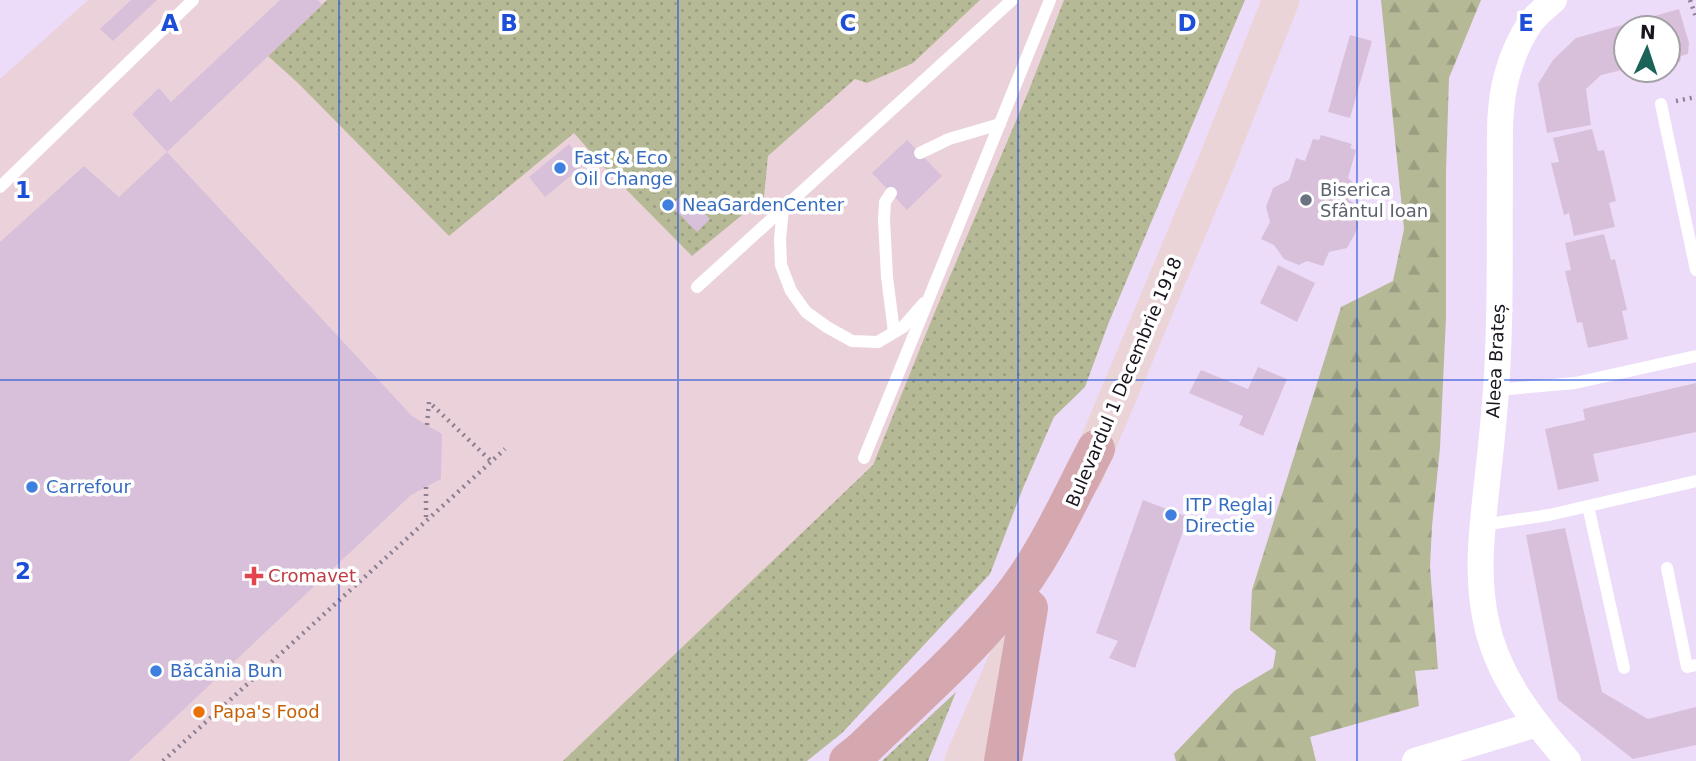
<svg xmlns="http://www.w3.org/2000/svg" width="1696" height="761" viewBox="0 0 1696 761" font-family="'DejaVu Sans',sans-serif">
  <defs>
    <pattern id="grass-dots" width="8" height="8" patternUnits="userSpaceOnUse" patternTransform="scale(1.75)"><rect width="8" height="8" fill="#b6b996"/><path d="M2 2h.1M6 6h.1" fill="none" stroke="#9c9e81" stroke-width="1.8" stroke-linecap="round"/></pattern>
    <pattern id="forest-firs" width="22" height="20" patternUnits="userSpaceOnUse" patternTransform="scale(1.75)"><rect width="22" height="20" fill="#b6b996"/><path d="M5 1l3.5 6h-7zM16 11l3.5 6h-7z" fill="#9c9e81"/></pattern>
  </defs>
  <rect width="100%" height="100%" fill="#eddcf9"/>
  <polygon fill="#ebd2da" points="88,0 1152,0 1021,350 642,761 0,761 0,79"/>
  <g fill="url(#grass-dots)">
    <polygon points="327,0 980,0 913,63 867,83 855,79 768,156 764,197 692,256 602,165 574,133 449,236 299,84 268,56"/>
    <polygon points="1064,0 1245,0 1109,322 1085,387 1054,417 1023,488 990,574 842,733 807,761 563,761 873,465 934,314 1029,90"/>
    <polygon points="956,692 928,761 882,761"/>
  </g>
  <polygon fill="url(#forest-firs)" points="1381,0 1481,0 1449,78 1446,172 1446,317 1440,448 1432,526 1430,567 1438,669 1415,671 1419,706 1310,737 1316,761 1176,761 1174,754 1234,691 1273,668 1276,651 1250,630 1252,590 1341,307 1393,281 1404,229"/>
  <g fill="#d8c0da">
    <polygon points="131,0 157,0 113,41 100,29"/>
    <polygon points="280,0 318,0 322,5 167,152 412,416 442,434 441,479 411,495 129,761 0,761 0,242 84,166 119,197 167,152 132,114 159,88 171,102"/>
    <polygon points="1679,9 1689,43 1688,54 1681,56 1680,62 1673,62 1671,59 1668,59 1668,28 1626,28 1626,69 1601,75 1586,89 1591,125 1547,133 1538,84 1553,60 1576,38"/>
    <polygon points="1350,35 1372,41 1350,118 1328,112"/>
    <polygon points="1592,129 1598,151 1604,150 1616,201 1609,203 1615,227 1574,236 1569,213 1564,215 1551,163 1559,162 1553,138"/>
    <polygon points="1321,135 1352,144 1350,148 1356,150 1348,178 1354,183 1348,199 1356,205 1358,228 1347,248 1329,252 1323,266 1307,261 1299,265 1284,259 1274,245 1261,239 1270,222 1266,207 1273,188 1289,180 1296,158 1305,161 1313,139 1319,140"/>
    <polygon points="907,140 942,176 907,210 872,173"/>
    <polygon points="569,144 585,164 545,197 529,177"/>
    <polygon points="684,193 710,219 697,232 671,206"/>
    <polygon points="1604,234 1611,260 1615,259 1627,310 1622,311 1628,339 1588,348 1582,322 1577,323 1565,271 1571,270 1565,243"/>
    <polygon points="1278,265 1315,283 1297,322 1260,303"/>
    <polygon points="1258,367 1287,379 1263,436 1239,425 1243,416 1189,393 1201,370 1248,389"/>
    <polygon points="1696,383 1696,432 1593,454 1599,481 1558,490 1545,429 1585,420 1583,409"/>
    <polygon points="1143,500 1188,517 1135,668 1109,658 1118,641 1096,633"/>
    <polygon points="1565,528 1602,692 1648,719 1696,707 1696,745 1633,759 1558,700 1526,535"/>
  </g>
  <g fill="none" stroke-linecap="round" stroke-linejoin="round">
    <g stroke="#8b7f93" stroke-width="4.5" stroke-dasharray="2 5" stroke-linecap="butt">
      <polyline points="1690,0 1696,17"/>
      <polyline points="1676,101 1696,97"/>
      <polyline points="427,425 429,402 491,461"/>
      <polyline points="426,487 426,520"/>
      <polyline points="163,761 505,449"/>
    </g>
    <g stroke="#fff" stroke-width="12">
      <polyline points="1661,104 1696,270"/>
      <polyline points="920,153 949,139 1000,124"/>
      <polyline points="0,187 193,0"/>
      <polyline points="891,193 885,202 884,220 887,277 894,332"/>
      <polyline points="783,209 780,239 781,265 791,291 806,312 827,327 852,341 878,342 903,327 924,303"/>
      <polyline points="697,287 1012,0"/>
      <polyline points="1497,390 1575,383 1696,356"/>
      <polyline points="864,458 1050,0"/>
      <polyline points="1588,506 1624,668"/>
      <polyline points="1482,525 1549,515 1696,481"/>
      <polyline points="1667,568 1687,667 1696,665"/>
    </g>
    <g stroke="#fff" stroke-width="26">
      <path d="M1554 0C1546 7 1537 14 1531 22 1520 38 1512 57 1507 75 1498 108 1500 142 1500 175 1499 234 1501 293 1498 351 1497 395 1492 439 1487 483 1482 529 1476 575 1486 621 1497 676 1532 720 1568 761"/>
      <polyline points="1415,761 1537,724"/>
    </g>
    <g stroke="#ead4d7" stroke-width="37">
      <polyline points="1084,477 1216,163 1281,0"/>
      <polyline points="963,761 1017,637"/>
    </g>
    <g stroke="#d5a8af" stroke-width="38">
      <path d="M848 761 863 749C913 700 967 654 1010 599 1046 554 1069 500 1096 449"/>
      <polyline points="1003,761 1029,608"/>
    </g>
  </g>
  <path fill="none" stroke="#1d4ed8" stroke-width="2" stroke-opacity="0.55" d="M339 0V761M678 0V761M1018 0V761M1357 0V761M0 380H1696"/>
  <g fill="#3f7fe0" stroke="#fff" stroke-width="2.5">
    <circle cx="560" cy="168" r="7"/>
    <circle cx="668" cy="205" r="7"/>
    <circle cx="32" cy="487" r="7"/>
    <circle cx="1171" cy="515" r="7"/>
    <circle cx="156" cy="671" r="7"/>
  </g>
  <circle fill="#6b7280" stroke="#fff" stroke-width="2.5" cx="1306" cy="200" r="7"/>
  <path fill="#e0444e" stroke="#fff" stroke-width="2.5" d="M250.5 565.5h7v7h7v7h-7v7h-7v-7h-7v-7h7z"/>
  <circle fill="#e8710a" stroke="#fff" stroke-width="2.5" cx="199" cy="712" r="7"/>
  <g text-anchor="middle" stroke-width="7" stroke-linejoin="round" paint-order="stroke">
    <g font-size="18" fill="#366cbe" stroke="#fff" text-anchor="start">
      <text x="574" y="164">Fast &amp; Eco<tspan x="574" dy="21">Oil Change</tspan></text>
      <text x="682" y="211">NeaGardenCenter</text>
      <text x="46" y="493">Carrefour</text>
      <text x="1185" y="511">ITP Reglaj<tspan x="1185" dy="21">Directie</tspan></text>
      <text x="170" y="677">Băcănia Bun</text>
    </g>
    <g font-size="18" fill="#5b616d" stroke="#fff" text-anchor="start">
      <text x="1320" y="196">Biserica<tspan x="1320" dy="21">Sfântul Ioan</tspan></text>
    </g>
    <g font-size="18" fill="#1a151e" stroke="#fff">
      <text transform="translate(1496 361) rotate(-87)" y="6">Aleea Brateș</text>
      <text transform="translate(1124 382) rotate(-67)" y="6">Bulevardul 1 Decembrie 1918</text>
    </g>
    <g font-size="18" fill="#be3a42" stroke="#fff" text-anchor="start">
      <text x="268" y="582">Cromavet</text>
    </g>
    <g font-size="18" fill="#c56008" stroke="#fff" text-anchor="start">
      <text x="213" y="718">Papa's Food</text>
    </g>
  </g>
  <g font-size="23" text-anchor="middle" font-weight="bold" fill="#1d4ed8" stroke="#fff" stroke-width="7" stroke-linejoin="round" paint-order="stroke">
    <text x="170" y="31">A</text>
    <text x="509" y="31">B</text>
    <text x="848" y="31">C</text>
    <text x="1187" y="31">D</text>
    <text x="1526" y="31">E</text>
    <text x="23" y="198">1</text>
    <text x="23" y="579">2</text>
  </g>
  <g transform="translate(1647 49) rotate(3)"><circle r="33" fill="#ffffff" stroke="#a3a1a5" stroke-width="2"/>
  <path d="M0-5L12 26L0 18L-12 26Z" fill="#1b6358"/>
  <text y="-10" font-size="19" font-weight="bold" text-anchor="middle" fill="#1a151e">N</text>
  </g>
</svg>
